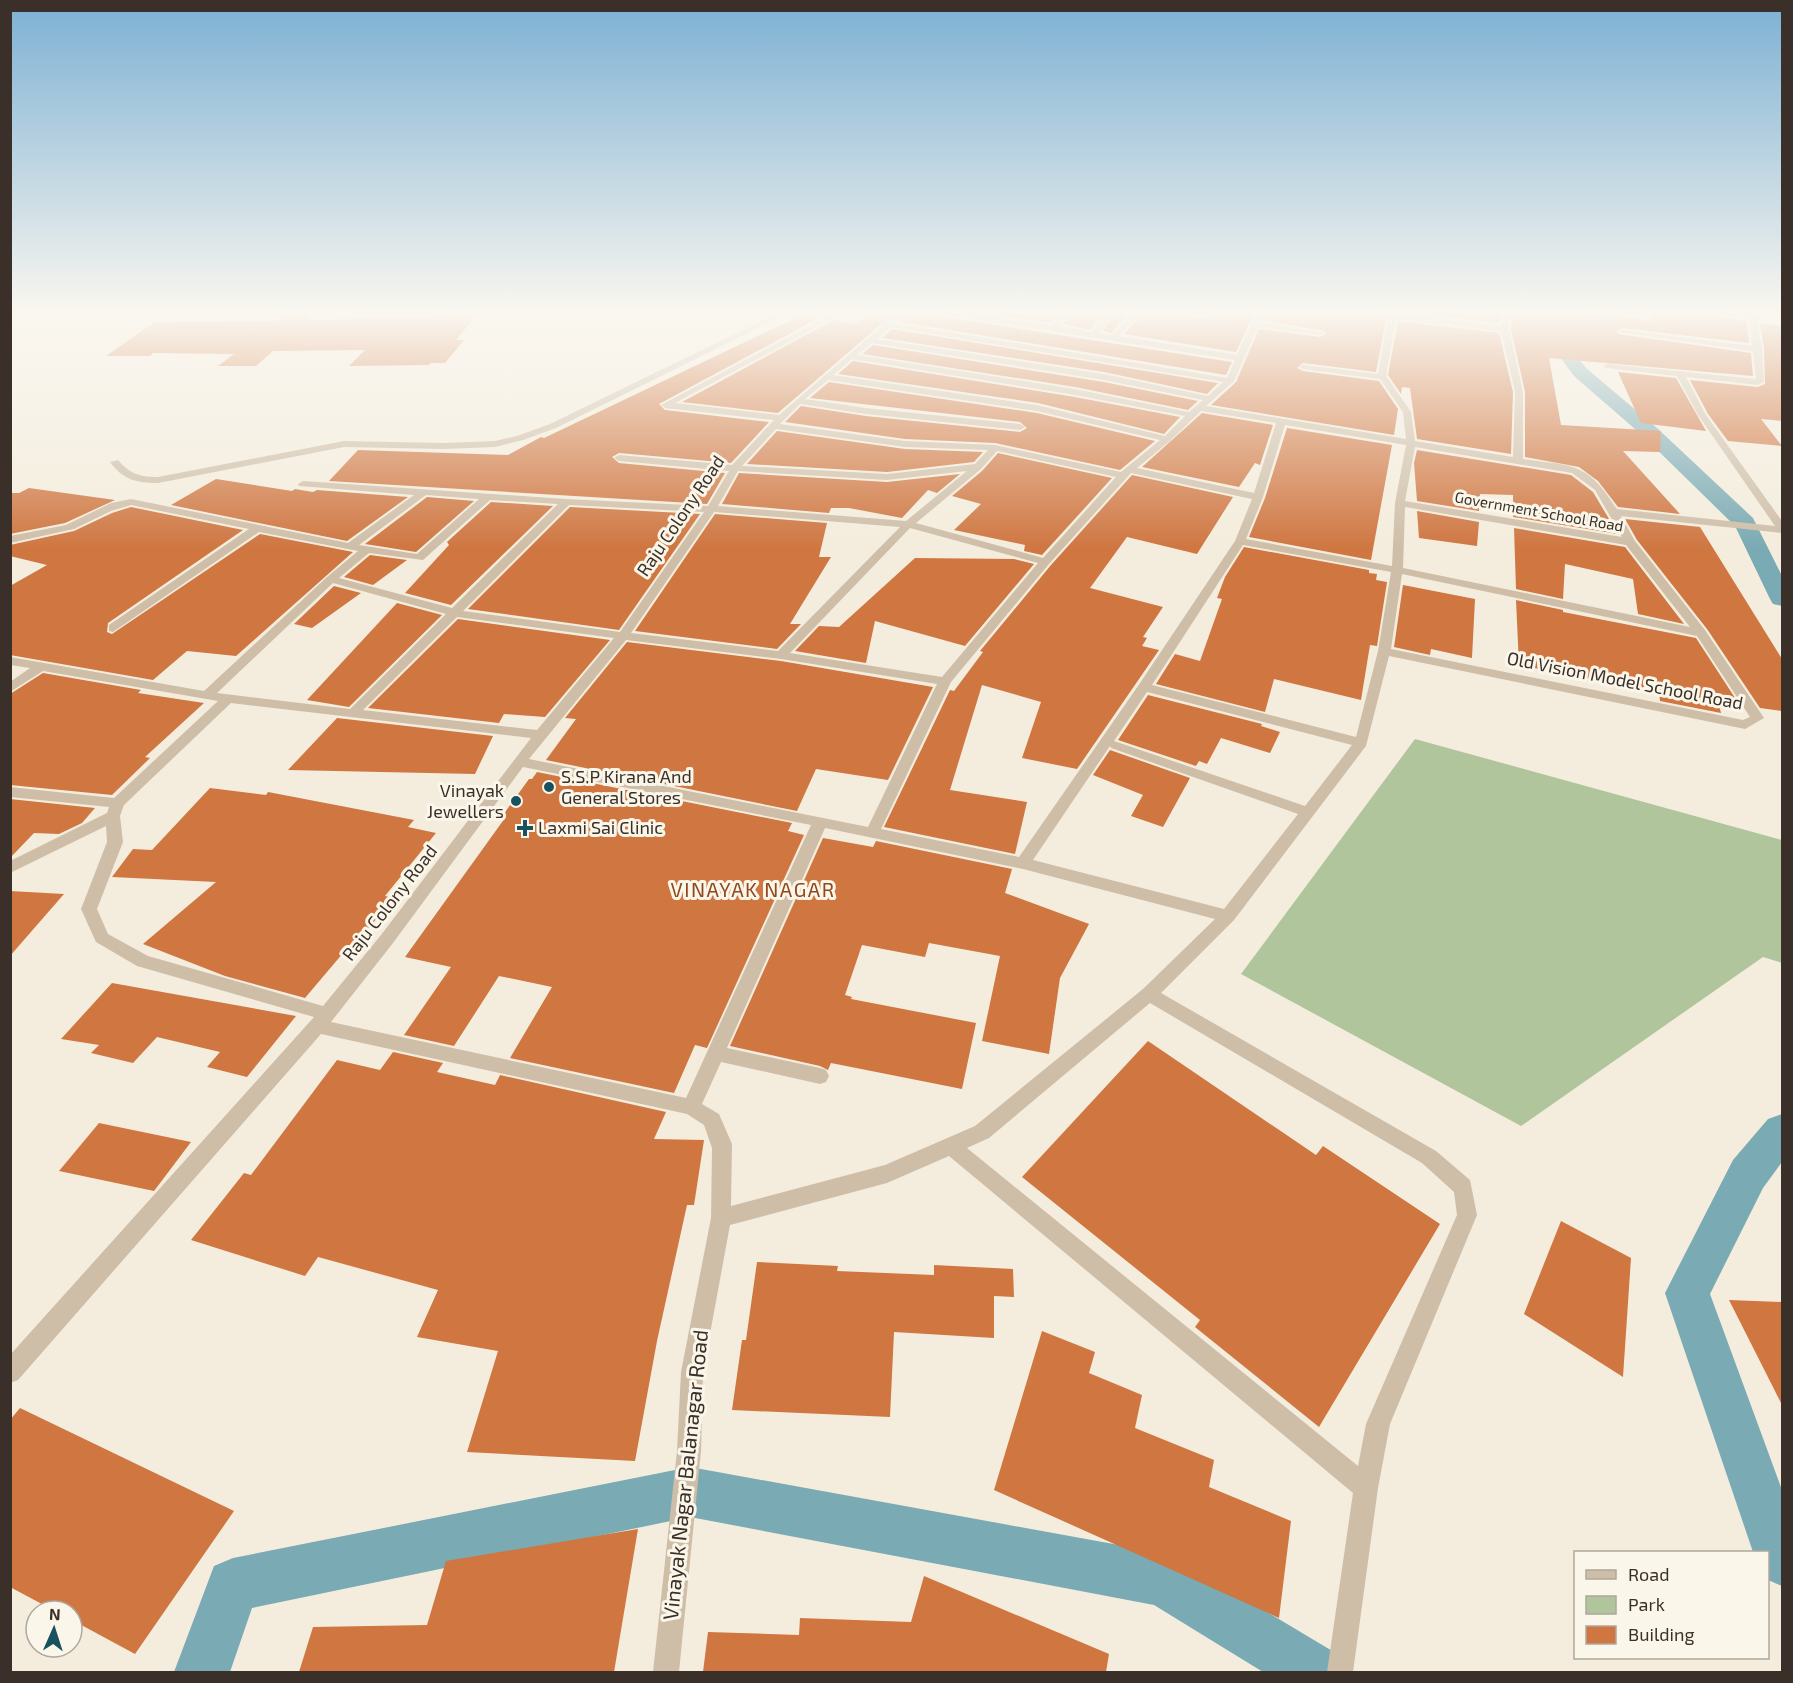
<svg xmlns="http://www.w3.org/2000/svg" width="1793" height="1683" viewBox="0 0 1793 1683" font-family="'Exo 2',sans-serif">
  <rect width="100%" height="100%" fill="#f4eddd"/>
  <polygon fill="#b1c59c" points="1415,739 1782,840 1782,963 1763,957 1521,1126 1241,974"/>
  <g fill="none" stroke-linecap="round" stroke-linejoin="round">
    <g fill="#7aaab4" fill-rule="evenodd">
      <path d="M1597 313H1617L1599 324 1556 330 1586 368 1657 428 1753 518 1782 576V606L1773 604 1770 599 1735 526 1643 436 1574 376 1537 326C1547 315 1581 321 1597 313Z"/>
      <polygon points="1782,1114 1782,1162 1763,1188 1710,1294 1782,1490 1782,1586 1768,1580 1768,1552 1753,1552 1665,1293 1733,1160 1768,1119"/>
      <polygon points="690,1467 1163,1553 1182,1561 1334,1652 1342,1672 1263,1672 1154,1605 690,1517 252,1608 230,1672 174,1672 214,1566 233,1558"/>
    </g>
  </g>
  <g fill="#cf7641">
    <polygon points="285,313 303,313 309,320 476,316 456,340 464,340 445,363 431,363 429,365 349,366 365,350 273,351 256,366 218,366 234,354 153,353 150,356 106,356 155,322 268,321 277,320"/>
    <polygon points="871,313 894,313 778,413 682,402 834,320 856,324"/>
    <polygon points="908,313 957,319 1232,362 1226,375 900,322"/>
    <polygon points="993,313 1058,313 1051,323 991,315"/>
    <polygon points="1071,313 1102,313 1091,330 1063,324"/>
    <polygon points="1115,313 1129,314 1111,333 1103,331"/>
    <polygon points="1143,313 1168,313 1210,319 1215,313 1254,313 1236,352 1124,334"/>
    <polygon points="1266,313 1387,313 1376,372 1303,363 1297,368 1303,371 1379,381 1398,409 1394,435 1211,405 1236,382 1259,329 1320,337 1326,334 1324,331 1263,320"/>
    <polygon points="1409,313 1500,313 1499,323"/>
    <polygon points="1512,313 1564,313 1611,319 1611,315 1652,321 1649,313 1674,313 1710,317 1710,315 1747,321 1749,343 1622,328 1616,331 1618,334 1751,353 1753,376 1549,358 1561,425 1661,431 1660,452 1623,451 1680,514 1618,507 1598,481 1579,467 1525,457 1525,392 1511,329"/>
    <polygon points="804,314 819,318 659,404 665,410 769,422 731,463 619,453 612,457 619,463 725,473 707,504 329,481 358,450 508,455 541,437 544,438"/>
    <polygon points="1398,321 1499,333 1513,392 1511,454 1417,439 1410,388 1402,387 1401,394 1388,375"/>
    <polygon points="1760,323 1782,326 1782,421 1761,419 1782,446 1728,441 1708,414 1690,380 1758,387 1765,384 1764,349"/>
    <polygon points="892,329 1218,383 1207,394 1104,372 882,338"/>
    <polygon points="873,345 1104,382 1198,401 1188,410 1075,387 862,354"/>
    <polygon points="853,361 1075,397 1180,417 1164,434 1038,403 838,374"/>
    <polygon points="1618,372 1676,378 1706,431 1641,423"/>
    <polygon points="829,382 1037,413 1155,441 1120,470 995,443 905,439 785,422 801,406 866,416 1020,432 1027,428 1020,422 810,398"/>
    <polygon points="1202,413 1273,425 1260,465 1255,463 1239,487 1142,467"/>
    <polygon points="1287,428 1392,445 1371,560 1249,537 1265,498"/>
    <polygon points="777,431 905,449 983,452 974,462 887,472 747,464"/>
    <polygon points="1417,450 1571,475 1593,492 1618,534 1513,517 1513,495 1480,494 1479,511 1417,501 1414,463"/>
    <polygon points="998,453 1112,478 1042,555 1024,551 1025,545 954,530 981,504 952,496 982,471"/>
    <polygon points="739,473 887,482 960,474 937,493 928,490 902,518 849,508 831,508 829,513 722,504"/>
    <polygon points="1132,475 1233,497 1197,554 1127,537 1090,588 1163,607 1143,637 1147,638 1142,646 1159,650 1077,769 1022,758 1041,702 982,685 950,790 1027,802 1015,854 884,827 950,690 954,691 983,652 980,651 1051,565"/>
    <polygon points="216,479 292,491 295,489 313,492 317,490 408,497 347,541 171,505"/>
    <polygon points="29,488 115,500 65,523 10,534 10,493 19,493"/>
    <polygon points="427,497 474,501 416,552 365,544"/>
    <polygon points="491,502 553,506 451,605 405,593 449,545 447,542"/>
    <polygon points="131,507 243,530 108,623 107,632 112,634 260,534 353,552 236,656 187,651 153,680 10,655 10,586 47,565 10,556 10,545 74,531 112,513"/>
    <polygon points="570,507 700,514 619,630 468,609"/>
    <polygon points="1417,511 1479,522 1477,546 1419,538"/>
    <polygon points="715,514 827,523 819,557 831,557 790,624 801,624 777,649 635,631"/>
    <polygon points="1625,519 1700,527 1782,659 1782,711 1760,708 1707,629 1637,540"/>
    <polygon points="1514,528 1625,547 1684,624 1638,614 1633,579 1565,564 1563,599 1516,589"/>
    <polygon points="1244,547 1369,570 1369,573 1377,574 1376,580 1387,582 1377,646 1370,645 1361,700 1274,679 1265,712 1156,684 1175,654 1200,661 1222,599 1217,598 1225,577"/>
    <polygon points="370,555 407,560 373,585 344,577"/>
    <polygon points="915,558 1014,559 1034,564 965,646 875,621 866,663 795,651 819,626 839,627"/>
    <polygon points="1403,585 1475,599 1472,658 1431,649 1430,655 1394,647"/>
    <polygon points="334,586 361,593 312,628 294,624"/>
    <polygon points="1516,600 1563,610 1563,612 1696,638 1739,704 1718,701 1721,713 1660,701 1659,692 1519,665"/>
    <polygon points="397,603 442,615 349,707 307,700"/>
    <polygon points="458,619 610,640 545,717 504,714 499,723 368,708"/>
    <polygon points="627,642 781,661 933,687 888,780 816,769 797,811 546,760 576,719 565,718"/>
    <polygon points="43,673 141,690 138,693 204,703 145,757 150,758 112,795 10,785 10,694"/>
    <polygon points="1148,695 1262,724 1261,726 1280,732 1270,753 1221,738 1207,764 1199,761 1196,766 1118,740"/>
    <polygon points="337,718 493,736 475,774 288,770"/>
    <polygon points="1110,750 1190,778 1163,827 1131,816 1143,795 1093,775"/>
    <polygon points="537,772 792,823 788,831 804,835 707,1048 695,1045 674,1093 510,1058 552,987 499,976 454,1046 404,1035 451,967 405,957 505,818 503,815 529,779 532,779"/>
    <polygon points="210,788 266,795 268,792 414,820 408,827 436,833 385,896 393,898 364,934 360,933 305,998 225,976 143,944 216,882 112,877 133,849 152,850"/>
    <polygon points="10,799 95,808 82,823 59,834 34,833 10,858"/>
    <polygon points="823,838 873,847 876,841 1012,869 1005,893 1089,924 1060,978 1049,1054 982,1041 1000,956 929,943 925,957 862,945 845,995 852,997 851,999 976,1023 962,1089 831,1063 828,1070 820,1066 730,1046"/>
    <polygon points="10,891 64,894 10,956"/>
    <polygon points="112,983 296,1016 247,1077 207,1067 220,1052 157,1037 133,1063 91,1053 99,1045 61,1039"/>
    <polygon points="1148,1041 1316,1155 1323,1146 1440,1224 1319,1427 1195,1327 1200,1320 1022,1177"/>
    <polygon points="393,1052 443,1063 437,1072 495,1085 500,1075 666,1112 654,1139 704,1140 694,1205 687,1205 657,1341 635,1461 467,1452 498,1351 417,1337 438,1290 318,1257 305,1276 191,1240 244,1173 251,1175 337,1060 380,1070"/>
    <polygon points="99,1123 191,1142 154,1191 59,1171"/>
    <polygon points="1561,1221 1631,1258 1623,1377 1524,1314"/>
    <polygon points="757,1262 838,1266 837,1271 934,1275 934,1265 1013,1269 1014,1297 994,1296 994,1338 894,1332 890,1417 732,1410 742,1340 746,1340"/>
    <polygon points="1729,1300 1782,1302 1782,1405"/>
    <polygon points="1042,1331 1095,1352 1089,1373 1142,1395 1135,1428 1214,1460 1209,1487 1291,1521 1279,1618 994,1490"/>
    <polygon points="20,1408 234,1511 135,1654 72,1620 72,1611 55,1611 10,1587 10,1420"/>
    <polygon points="638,1529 614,1672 299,1672 313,1627 427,1625 446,1561"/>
    <polygon points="924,1576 1109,1654 1106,1672 703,1672 708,1632 799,1635 800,1618 911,1622"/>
  </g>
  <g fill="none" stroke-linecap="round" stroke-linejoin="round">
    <g fill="#cebea8" fill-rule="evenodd">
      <path d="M778 313H788L556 428 523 440 495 447 444 449 344 447 158 483C137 483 123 480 110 462L118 460C130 474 140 477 158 477L344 441 444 443 495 441 517 436 550 424Z"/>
      <path d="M833 313H843L675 403 779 415 897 313H906L895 323 1227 378 1235 360 936 313H957L1052 325 1061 313H1069L1059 326 1092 332 1105 313H1113L1099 333 1112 335 1133 313H1141L1119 336 1237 355 1256 313H1264L1260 322 1324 333 1320 335 1258 327 1234 381 1206 406 1406 439 1403 412 1380 379 1303 369 1299 367 1303 365 1378 374 1389 313 1501 326 1502 313H1510L1509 329 1523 392V459C1575 466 1587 462 1617 509L1775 526 1698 415 1677 376 1607 368 1603 366 1607 364 1756 379 1753 351 1618 332 1622 330 1752 346 1749 319 1716 313H1756L1762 349 1764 382 1758 385 1686 377 1706 415 1782 521V533L1621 516 1635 541 1705 630 1764 718 1745 729 1389 656 1366 746 1234 920 1161 993 1436 1151 1470 1180 1477 1215 1390 1424 1378 1488 1353 1672H1327L1353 1493 949 1156 887 1183 730 1225 703 1372 701 1451 679 1672H653L677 1451 681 1372 711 1218 712 1148 704 1125 687 1114 321 1034 18 1380 10 1383V1355L314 1017 137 966 96 942 81 909 107 842 106 826 10 873V861L107 813 109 807 10 797V787L114 798 218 701 43 671 10 692V682L30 668 10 665V657L204 691 327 577 358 551 259 532 113 632 109 631V625L249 529 131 505 111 511 74 529 10 543V536L66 525 111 503 131 499 348 543 414 495 299 486 298 484 303 481 566 499 708 506 729 471 619 461 614 458 619 455 732 465 774 420 665 408 661 405ZM1396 319 1501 331 1515 392 1513 457 1415 441 1411 412 1386 376ZM891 327 1223 382 1208 396 1104 374 877 339ZM872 343 1104 380 1203 400 1189 412 1075 389 857 355ZM852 359 1075 395 1185 416 1165 436 1037 405 833 375ZM828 380 1037 411 1160 440 1121 472 995 445 905 441 780 424 800 404 866 414 1020 430 1025 427 1020 424 866 408 805 399ZM1201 411 1276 423 1254 493 1137 468 1170 441ZM1285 425 1406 445 1395 503 1392 566 1246 539 1263 497ZM776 429 905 447 988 450 975 464 887 474 742 466ZM1415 447 1572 473 1595 490 1622 537 1405 501ZM997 451 1116 477 1043 558 916 523 981 469ZM738 471 887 480 967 471 906 521 718 506ZM1131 473 1252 499 1235 541 1138 686 1019 857 881 829 951 682 1049 564ZM426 495 479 499 417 554 359 545ZM490 500 558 504 452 608 339 578 369 553 423 560ZM569 505 704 512 620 632 463 611ZM1405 507 1626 545 1690 627 1403 568ZM714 512 900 527 778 651 631 633ZM910 528 1038 563 942 677 790 653ZM1243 545 1391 572 1378 651 1356 737 1152 685ZM1402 574 1697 636 1750 717 1743 720 1391 649ZM333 583 446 614 350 709 217 693ZM457 617 614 638 537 730 363 710ZM626 640 781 659 937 684 868 827 529 759ZM1147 692 1352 745 1305 806 1114 741ZM231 703 531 738 381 935 323 1006 148 956 108 934 97 909 123 842 120 816 124 805ZM1110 746 1111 748 1298 814 1224 909 1033 860ZM523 767 811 825 686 1098 331 1022 393 943ZM825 828 1023 869 1215 919 1143 989 975 1126 885 1165 731 1206 732 1144 719 1114 702 1104 721 1062 820 1084 826 1082 829 1076 826 1070 820 1068 727 1048ZM1150 1003 1422 1163 1454 1192 1457 1215 1366 1424 1358 1466 967 1148 989 1138Z"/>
    </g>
  </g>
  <linearGradient id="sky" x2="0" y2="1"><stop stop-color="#7cb0d3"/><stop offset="0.57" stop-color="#faf7f0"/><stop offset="1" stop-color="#faf7f0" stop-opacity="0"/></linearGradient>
  <rect width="1793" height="549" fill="url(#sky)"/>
  <g fill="#1a515f" stroke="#fbf6ea" stroke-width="2">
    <circle cx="549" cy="787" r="6"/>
    <circle cx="516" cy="801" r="6"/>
    <path d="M522 819h6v6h6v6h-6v6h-6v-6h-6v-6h6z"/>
  </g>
  <g text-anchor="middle" stroke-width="6" stroke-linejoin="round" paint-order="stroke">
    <g font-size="15" fill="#3a3029" stroke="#fbf6ea">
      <text transform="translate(1539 512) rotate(10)" y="5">Government School Road</text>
    </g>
    <g font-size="18" fill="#3a3029" stroke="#fbf6ea">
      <text transform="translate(681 516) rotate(-56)" y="6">Raju Colony Road</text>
      <text transform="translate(1625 681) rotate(11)" y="6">Old Vision Model School Road</text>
      <text transform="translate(390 903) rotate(-52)" y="6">Raju Colony Road</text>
    </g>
    <g font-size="18" fill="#3a3029" stroke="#fbf6ea" text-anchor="start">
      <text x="561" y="783">S.S.P Kirana And<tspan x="561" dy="21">General Stores</tspan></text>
      <text x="504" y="797" text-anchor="end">Vinayak<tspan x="504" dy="21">Jewellers</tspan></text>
      <text x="538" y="834">Laxmi Sai Clinic</text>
    </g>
    <g font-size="20" letter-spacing="1.5" fill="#90471b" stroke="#fbf6ea">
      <text x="753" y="897">VINAYAK NAGAR</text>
    </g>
    <g font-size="21" fill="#3a3029" stroke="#fbf6ea">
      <text transform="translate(686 1475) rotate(-84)" y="7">Vinayak Nagar Balanagar Road</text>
    </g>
  </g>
  <rect width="1793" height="1683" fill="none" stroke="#3a3029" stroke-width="24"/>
  <rect x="1574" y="1551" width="195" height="108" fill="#fbf6ea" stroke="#aea79d" stroke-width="1.5"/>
  <rect x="1586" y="1570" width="30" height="9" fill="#cebea8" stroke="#aea79d" stroke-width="1.5"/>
  <text x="1628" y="1581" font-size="18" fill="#3a3029">Road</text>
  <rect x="1586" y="1596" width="30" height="18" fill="#b1c59c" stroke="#aea79d" stroke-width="1.5"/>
  <text x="1628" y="1611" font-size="18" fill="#3a3029">Park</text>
  <rect x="1586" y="1626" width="30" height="18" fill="#cf7641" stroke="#aea79d" stroke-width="1.5"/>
  <text x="1628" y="1641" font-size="18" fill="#3a3029">Building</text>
  <g transform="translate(54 1629) rotate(3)"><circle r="28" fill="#fbf6ea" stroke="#aea79d" stroke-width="1.5"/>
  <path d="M0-4.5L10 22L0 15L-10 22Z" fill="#1a515f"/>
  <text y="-9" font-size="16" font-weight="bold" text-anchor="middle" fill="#3a3029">N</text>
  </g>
</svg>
